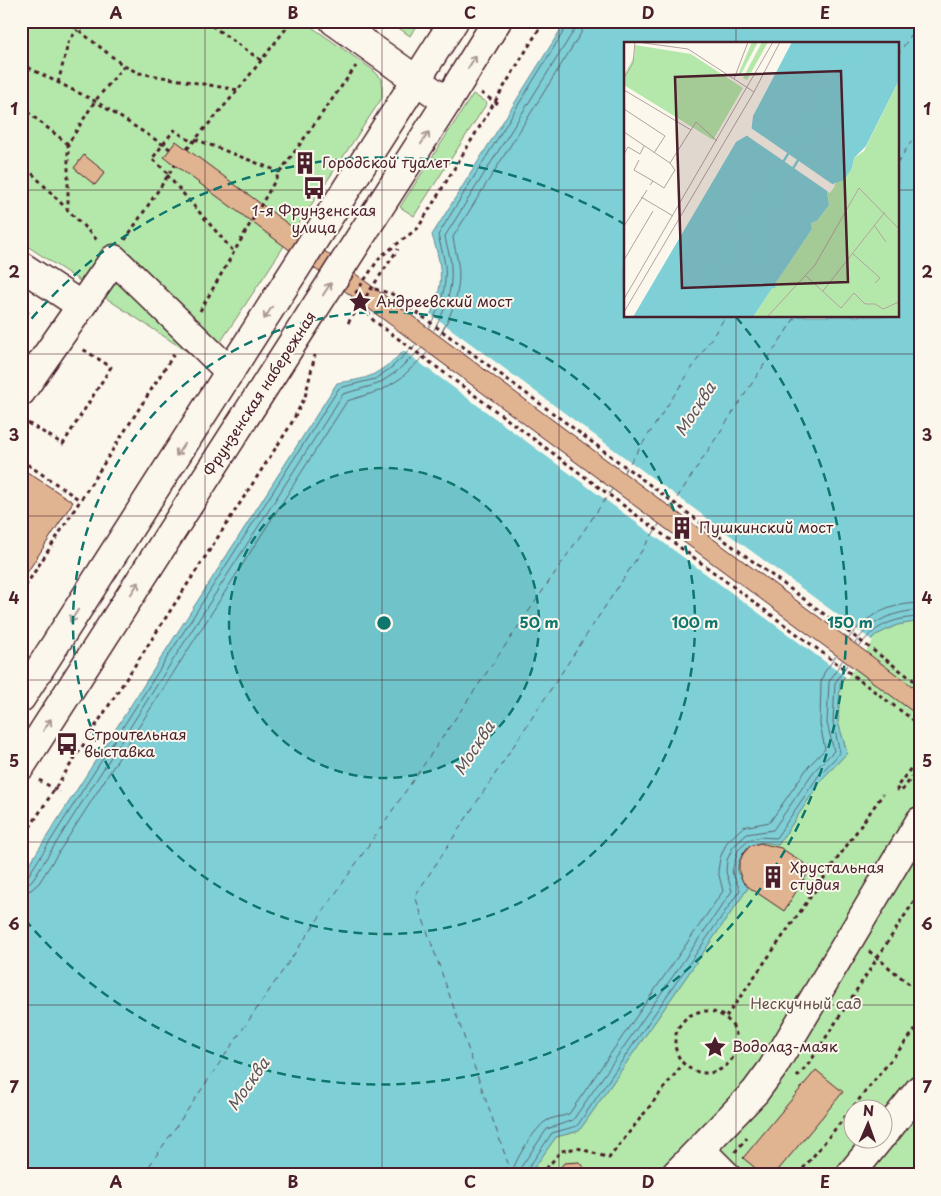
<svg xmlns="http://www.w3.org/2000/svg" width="941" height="1196" viewBox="0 0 941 1196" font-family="'Playpen Sans',sans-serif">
  <rect width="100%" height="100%" fill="#fbf7ec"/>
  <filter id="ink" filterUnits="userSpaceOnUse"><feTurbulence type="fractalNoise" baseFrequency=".02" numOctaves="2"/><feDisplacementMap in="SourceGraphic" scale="10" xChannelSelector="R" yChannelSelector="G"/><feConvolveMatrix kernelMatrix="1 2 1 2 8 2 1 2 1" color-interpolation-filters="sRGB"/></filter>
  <g filter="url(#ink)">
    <g fill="#b4e8aa" stroke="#7f846a" fill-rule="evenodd">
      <polygon points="21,21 303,21 372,69 382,79 382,98 206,364 21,242"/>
      <polygon points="389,21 419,21 410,36"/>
      <polygon points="473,94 487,103 414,216 400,207"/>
      <path d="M920 621V1175H529L556 1137 579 1131 748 888 737 872C740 848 755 837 778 845L823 778 847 753 838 722 840 683 874 636 897 625ZM854 1108H884V1138H854Z"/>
    </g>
    <path fill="#7ecfd6" stroke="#698992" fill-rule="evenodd" d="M566 21H920V621L897 625 874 636 840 683 838 722 847 753 823 778 778 845C755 837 739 849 737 872L748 888 579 1131 556 1137 529 1175H21V877L337 383C349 381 363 380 374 374 404 357 436 320 440 284 442 267 437 251 432 235ZM625 44H897V316H625Z"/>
    <polygon fill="#fbf7ec" points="428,312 873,641 847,678 401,349 416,332"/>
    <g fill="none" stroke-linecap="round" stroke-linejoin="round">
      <g stroke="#5f656f" stroke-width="1">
        <path d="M429 327C440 308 447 288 445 266 444 255 440 245 438 235L570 21"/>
        <path d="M434 330C445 311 453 290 451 267 451 256 446 246 445 236L575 29 577 21"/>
        <path d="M440 335C452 314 462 289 458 264 457 255 454 246 453 237L581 33 584 21"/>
        <path d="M849 638C867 614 890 604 920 603"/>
        <path d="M855 643C872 620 892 612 920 610"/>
        <path d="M860 646C875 625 894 618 920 617"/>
        <polyline points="21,878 28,876 339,388 375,379 392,367 415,345"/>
        <polyline points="21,885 28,884 33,879 343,394 378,384 396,372 421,349"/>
        <polyline points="21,892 31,890 39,883 347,401 382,390 401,378 427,353"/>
        <path d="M512 1175C512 1163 536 1127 546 1121 552 1117 561 1117 569 1114L723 891 718 871 720 858 727 842 743 827 770 822 808 767 825 749 820 724 821 682 824 673 836 656"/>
        <polyline points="519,1175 521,1167 547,1129 573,1120 732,891 726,872 727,860 733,847 747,834 773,830 814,771 834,751 827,723 829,682 842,661"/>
        <polyline points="526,1175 527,1170 552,1133 577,1126 740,890 732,872 738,850 749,840 760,837 776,838 819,775 840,753 833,722 835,683 847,665"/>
      </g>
      <g stroke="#5a545e" stroke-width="1" stroke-dasharray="6 5" stroke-linecap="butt">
        <polyline points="897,56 920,22"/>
        <polyline points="897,163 920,129"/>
        <polyline points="624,472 726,316"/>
        <polyline points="671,507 796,316"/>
        <polyline points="143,1175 613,488"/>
        <polyline points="512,1175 415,896 660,523"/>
      </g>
    </g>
    <g fill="#e0b391" stroke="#4a1f2b">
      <polygon points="176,141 920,692 920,717 164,157"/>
      <polygon points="306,154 313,158 303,172 297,168"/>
      <polygon points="84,155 105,172 95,185 74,168"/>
      <polygon points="21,307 29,312 21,323"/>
      <polygon points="21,468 73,502 21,582"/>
      <polygon points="760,843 781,848 811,868 784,911 750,888 743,882 739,872 739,863 743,854 750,846"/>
      <polygon points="816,1070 843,1092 774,1175 764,1175 743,1158"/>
      <polygon points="579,1162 591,1175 554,1175 564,1163"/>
    </g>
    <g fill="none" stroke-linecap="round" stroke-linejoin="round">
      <defs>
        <g id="minor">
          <polyline points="334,21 447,102"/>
          <polyline points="21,266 80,305"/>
          <polyline points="21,392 114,259 230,372"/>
          <polyline points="884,1134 920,1089"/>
          <polyline points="701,1150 726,1175"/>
          <polyline points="675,1175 755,1092 772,1069 920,821"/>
          <polyline points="850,1175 880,1138"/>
        </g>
        <g id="major">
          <polyline points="21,698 454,21"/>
          <polyline points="21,766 447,102 497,21"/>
        </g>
      </defs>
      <use href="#minor" stroke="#4a1f2b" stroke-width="31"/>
      <use href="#major" stroke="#4a1f2b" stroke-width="31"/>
      <g stroke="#4a1f2b" stroke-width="3" stroke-dasharray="4 4" stroke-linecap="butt">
        <polyline points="67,21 124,66 95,101 68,144 68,208"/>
        <polyline points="205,21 262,61"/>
        <polyline points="21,64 95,101 170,149"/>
        <polyline points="124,66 139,73 238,90"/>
        <polyline points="58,83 69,40 78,30"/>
        <polyline points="481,93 500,105"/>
        <polyline points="21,107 68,144"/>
        <polyline points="195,139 280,172"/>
        <polyline points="187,149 238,90 292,21"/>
        <polyline points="21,162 99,242"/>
        <polyline points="168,173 152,159 174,130 192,142"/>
        <polyline points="167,175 234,252"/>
        <polyline points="125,240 175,165"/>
        <polyline points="375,289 392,294 920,685"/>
        <polyline points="351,300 380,257 418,228 544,21"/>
        <polyline points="363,305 373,320 920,725"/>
        <polyline points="200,311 280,172 356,66"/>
        <polyline points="348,323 398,249"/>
        <polyline points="21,419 63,444 111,367 81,348"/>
        <polyline points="21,460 80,500"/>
        <polyline points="21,593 176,351"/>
        <polyline points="920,756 896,788 901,792 920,766"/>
        <polyline points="39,780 60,792"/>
        <polyline points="21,841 290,426 305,397 315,355"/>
        <polyline points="869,951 920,993"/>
        <circle cx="706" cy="1042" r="31"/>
        <polyline points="726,1017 883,794"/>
        <polyline points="797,1077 810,1062 920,892"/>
        <polyline points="735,1152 747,1138"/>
        <polyline points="541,1175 561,1151 578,1148 609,1158 683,1064"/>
        <polyline points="798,1175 920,1024"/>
      </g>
      <use href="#minor" stroke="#fbf7ec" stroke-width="28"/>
      <use href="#major" stroke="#fbf7ec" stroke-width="28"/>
    </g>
    <defs><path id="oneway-shaft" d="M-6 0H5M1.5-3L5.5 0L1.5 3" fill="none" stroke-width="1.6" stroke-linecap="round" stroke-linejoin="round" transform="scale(1.25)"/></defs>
    <g stroke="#ab9695">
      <use href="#oneway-shaft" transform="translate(472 62) rotate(-58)"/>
      <use href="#oneway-shaft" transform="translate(425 138) rotate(-57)"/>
      <use href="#oneway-shaft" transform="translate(327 289) rotate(-57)"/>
      <use href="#oneway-shaft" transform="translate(268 313) rotate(123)"/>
      <use href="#oneway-shaft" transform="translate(180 450) rotate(123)"/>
      <use href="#oneway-shaft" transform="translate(135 588) rotate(-57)"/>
      <use href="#oneway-shaft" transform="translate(74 616) rotate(123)"/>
      <use href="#oneway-shaft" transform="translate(47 725) rotate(-57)"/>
    </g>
  </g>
  <path fill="none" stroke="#4a1f2b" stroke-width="1" stroke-opacity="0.55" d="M205 21V1175M382 21V1175M559 21V1175M736 21V44M21 190H625M897 190H920M736 316V1175M21 354H920M21 516H920M21 680H920M21 842H920M21 1005H920"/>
  <circle cx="384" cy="623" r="155" fill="#0f766e" fill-opacity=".12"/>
  <g fill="none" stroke="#0f766e" stroke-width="2.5" stroke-dasharray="9 6">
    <circle cx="384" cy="623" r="155"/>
    <circle cx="384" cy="623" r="311"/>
    <path d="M22 330A466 466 0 0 1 624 224M736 317A466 466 0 1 1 22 916"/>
  </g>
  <defs>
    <symbol id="building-bare" viewBox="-9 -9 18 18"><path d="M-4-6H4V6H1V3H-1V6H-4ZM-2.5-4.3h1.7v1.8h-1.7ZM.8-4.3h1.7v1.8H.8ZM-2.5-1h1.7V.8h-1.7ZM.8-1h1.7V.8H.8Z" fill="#4a1f2b" stroke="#fbf7ec" stroke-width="2.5" paint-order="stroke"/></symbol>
    <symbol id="bus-bare" viewBox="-9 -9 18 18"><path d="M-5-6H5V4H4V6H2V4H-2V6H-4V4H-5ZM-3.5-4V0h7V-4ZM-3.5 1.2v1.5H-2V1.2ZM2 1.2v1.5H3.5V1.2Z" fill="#4a1f2b" stroke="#fbf7ec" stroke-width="2.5" paint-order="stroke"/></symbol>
    <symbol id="sight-bare" viewBox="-9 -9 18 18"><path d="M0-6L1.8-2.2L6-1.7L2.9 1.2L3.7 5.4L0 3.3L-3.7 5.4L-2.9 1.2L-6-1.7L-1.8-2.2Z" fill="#4a1f2b" stroke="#fbf7ec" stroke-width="2.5" paint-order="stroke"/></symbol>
  </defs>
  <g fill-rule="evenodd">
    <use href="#building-bare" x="289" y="147" width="32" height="32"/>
    <use href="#bus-bare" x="298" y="172" width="32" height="32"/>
    <use href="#sight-bare" x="344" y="286" width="32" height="32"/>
    <use href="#building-bare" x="666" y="512" width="32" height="32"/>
    <use href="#bus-bare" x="51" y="728" width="32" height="32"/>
    <use href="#building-bare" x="757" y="861" width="32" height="32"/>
    <use href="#sight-bare" x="699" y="1031" width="32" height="32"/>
  </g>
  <g text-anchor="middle" stroke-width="4" stroke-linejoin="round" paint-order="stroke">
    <g font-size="15" fill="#4a1f2b" stroke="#fbf7ec" text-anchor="start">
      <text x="322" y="168">Городской туалет</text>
      <text x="314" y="216" text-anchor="middle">1-я Фрунзенская<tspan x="314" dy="17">улица</tspan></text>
      <text x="376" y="307">Андреевский мост</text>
      <text x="699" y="533">Пушкинский мост</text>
      <text x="84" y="740">Строительная<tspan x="84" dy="17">выставка</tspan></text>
      <text x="790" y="873">Хрустальная<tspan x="790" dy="17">студия</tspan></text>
      <text x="732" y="1052">Водолаз-маяк</text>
    </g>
    <g font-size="15" fill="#4a1f2b" stroke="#fbf7ec">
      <text transform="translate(260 394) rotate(-57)" y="5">Фрунзенская набережная</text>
    </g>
    <g font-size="15" fill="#64514b" stroke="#fbf7ec">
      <text x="806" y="1009">Нескучный сад</text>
    </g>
    <g font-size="16" font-style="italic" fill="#5a545e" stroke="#fbf7ec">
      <text transform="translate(695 409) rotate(-57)" y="6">Москва</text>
      <text transform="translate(474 748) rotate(-57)" y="6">Москва</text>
      <text transform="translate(248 1084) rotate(-55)" y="6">Москва</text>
    </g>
  </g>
  <g transform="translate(624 42)">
    <rect width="275" height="275" fill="#fbf7ec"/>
    <path d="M128 0H134L116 34 114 33ZM138 0H144L123 38 119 36ZM11 3 67 12 119 46 89 98 0 43V33L10 15ZM275 38V274L129 275 188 187 187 181 193 179 205 163 203 150 228 126 230 116 240 109Z" fill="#b4e8aa"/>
    <path d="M168 0H275V38L242 104 230 116 228 126 220 138 209 142 203 150 205 163 193 179 187 181 188 187 129 275H9L112 100 127 91 129 74Z" fill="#7ecfd6"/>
    <path d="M127 86 211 144 206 151 122 93Z" fill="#fbf7ec"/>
    <path fill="none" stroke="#7ecfd6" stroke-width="2.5" d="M62 275 216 29 227 0M77 275 98 242 150 245 130 191 225 34 237 0"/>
    <path fill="none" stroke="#b4a19f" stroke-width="1" d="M13 0 64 7 130 50M0 36 9 21 11 0M110 37 124 0M0 48 67 88M0 67 41 94 30 111M0 90 46 121 72 80 93 99M0 112 4 105 16 112 20 104M15 118 10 128 29 139M26 143 29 139 40 146 51 128 46 121M17 155 49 174M250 183 262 200M0 184 23 148M228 211 256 236 251 241M0 218 29 169M182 234 217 266 230 251 241 262H251L259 267 275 260M199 249 261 170M0 257 149 0M0 270 130 50 156 0M143 275 191 223 235 146 275 187"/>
    <path fill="#4a1f2b" fill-opacity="0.15" stroke="#4a1f2b" stroke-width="2.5" d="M217 29 224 240 58 246 51 35Z"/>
    <rect width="275" height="275" fill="none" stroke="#4a1f2b" stroke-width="2.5"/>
  </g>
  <circle cx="384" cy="623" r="8" fill="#0f766e" stroke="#fbf7ec" stroke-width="2.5"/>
  <g font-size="15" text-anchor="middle" font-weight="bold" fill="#0f766e" stroke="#fbf7ec" stroke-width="4" stroke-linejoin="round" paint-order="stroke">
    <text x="539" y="628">50 m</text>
    <text x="695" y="628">100 m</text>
    <text x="850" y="628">150 m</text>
  </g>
  <rect width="941" height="1196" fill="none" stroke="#fbf7ec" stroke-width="55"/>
  <g transform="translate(868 1124) rotate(2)"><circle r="24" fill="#fbf7ec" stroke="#b4a19f"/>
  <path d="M0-4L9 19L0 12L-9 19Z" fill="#4a1f2b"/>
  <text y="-8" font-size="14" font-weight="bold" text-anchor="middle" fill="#4a1f2b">N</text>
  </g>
  <rect x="28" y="28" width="886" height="1140" fill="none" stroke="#4a1f2b" stroke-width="2"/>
  <g font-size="16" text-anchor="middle" font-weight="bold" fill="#4a1f2b">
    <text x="116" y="19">A</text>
    <text x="293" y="19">B</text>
    <text x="470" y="19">C</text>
    <text x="648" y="19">D</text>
    <text x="825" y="19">E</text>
    <text x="14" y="115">1</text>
    <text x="927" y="115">1</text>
    <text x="14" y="278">2</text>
    <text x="927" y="278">2</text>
    <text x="14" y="441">3</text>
    <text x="927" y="441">3</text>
    <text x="14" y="604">4</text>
    <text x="927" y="604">4</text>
    <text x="14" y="767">5</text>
    <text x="927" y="767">5</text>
    <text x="14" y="930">6</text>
    <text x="927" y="930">6</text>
    <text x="14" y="1093">7</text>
    <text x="927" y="1093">7</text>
    <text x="116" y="1188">A</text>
    <text x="293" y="1188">B</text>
    <text x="470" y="1188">C</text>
    <text x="648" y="1188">D</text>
    <text x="825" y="1188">E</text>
  </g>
</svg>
